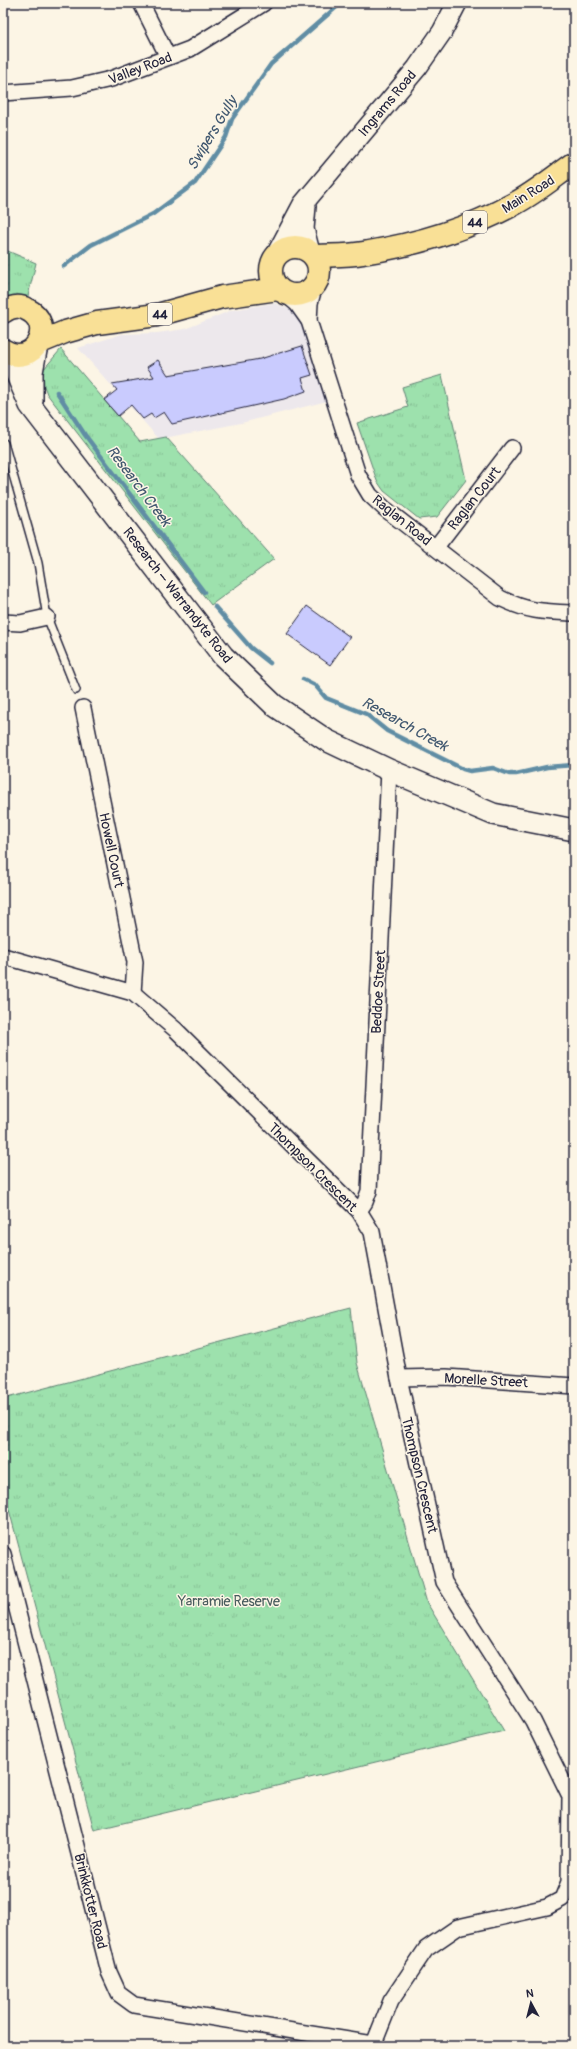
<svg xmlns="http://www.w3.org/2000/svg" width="577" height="2049" viewBox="0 0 577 2049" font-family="Pangolin,sans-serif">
  <defs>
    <pattern id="park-tufts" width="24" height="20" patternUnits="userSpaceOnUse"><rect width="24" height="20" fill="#9de1ad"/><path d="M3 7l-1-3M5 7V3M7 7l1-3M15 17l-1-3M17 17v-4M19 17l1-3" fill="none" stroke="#87c196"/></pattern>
  </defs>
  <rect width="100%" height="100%" fill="#fcf5e5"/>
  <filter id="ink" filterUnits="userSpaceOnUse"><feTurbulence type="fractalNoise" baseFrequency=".025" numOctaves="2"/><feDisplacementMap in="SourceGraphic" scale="8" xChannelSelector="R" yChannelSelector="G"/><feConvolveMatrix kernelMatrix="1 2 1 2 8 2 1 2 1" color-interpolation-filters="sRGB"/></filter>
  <g filter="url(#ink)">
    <polygon fill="#ede8ec" points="274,303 297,312 327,401 241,423 159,439 78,348 122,334 157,333 185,329 232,310"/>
    <g fill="url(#park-tufts)" stroke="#608274">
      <polygon points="3,249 36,263 27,300 3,302"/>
      <polygon points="61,349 140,442 166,437 274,559 211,605 47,394 44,386 43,370"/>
      <polygon points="442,375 466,480 437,517 419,519 384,491 377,481 357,423 408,407 402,387"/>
      <polygon points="351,1308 357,1363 427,1603 504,1731 94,1830 3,1487 3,1399"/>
    </g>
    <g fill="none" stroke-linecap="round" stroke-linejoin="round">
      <g stroke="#608da4" stroke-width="4.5">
        <polyline points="64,266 91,245 153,214 195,183 226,137 232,119 271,64 341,3"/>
        <polyline points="57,392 85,435 204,592"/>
        <polyline points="215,607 251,648 270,663"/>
        <polyline points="303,679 315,685 326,698 366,714 387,731 463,769 470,771 493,768 509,774 516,774 547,767 574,765"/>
      </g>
    </g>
    <g fill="#c9cbfe" stroke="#22223b">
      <polygon points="302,346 312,375 302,378 306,391 284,399 172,424 164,412 154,418 151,414 143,419 131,405 118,416 104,400 117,390 112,384 154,377 147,367 158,360 168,375 260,359"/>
      <polygon points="307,606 350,637 330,665 287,634"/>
    </g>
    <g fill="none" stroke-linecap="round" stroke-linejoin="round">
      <defs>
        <polyline id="service" points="4,443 38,563 47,617 76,690"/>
        <g id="minor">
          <polyline points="141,3 168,57"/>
          <polyline points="3,93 72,88 111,79 190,49 264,3"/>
          <path d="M282 291 297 304 309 321 358 475 370 495 384 508 500 598C529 612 543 612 574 613"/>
          <polyline points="309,321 310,303 315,284"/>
          <polyline points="436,547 512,448"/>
          <polyline points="3,622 20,623 47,617"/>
          <polyline points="83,708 135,962 133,993"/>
          <polyline points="3,956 133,993 176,1030 359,1211 372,1232 399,1378 444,1582 533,1721 570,1796 569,1882 562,1899 547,1907 458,1927 426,1949 391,2001 373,2046"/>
          <polyline points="359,1211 365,1202 369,1191 389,770"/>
          <polyline points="399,1378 446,1377 574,1386"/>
          <polyline points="3,1554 109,1972 119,1994 134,2005 373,2044"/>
        </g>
        <g id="tertiary">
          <polyline points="306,206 304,229 310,252"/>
          <polyline points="277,253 303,204 417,68 442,32 457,3"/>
        </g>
        <g id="secondary">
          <polyline points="3,351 14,368 30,405 223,656 274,705 326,740 389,770 493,814 574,830"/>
          <polyline points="32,401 32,372 37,345"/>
        </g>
        <g id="primary">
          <circle cx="295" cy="271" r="24"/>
          <path d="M314 256C331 255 347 256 363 253 414 245 468 229 514 204 535 193 554 177 574 163"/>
          <path d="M3 312C10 307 19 305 26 309 58 323 34 370 3 350"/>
          <polyline points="38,343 65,332 97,323 157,315 222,297 278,289"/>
        </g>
      </defs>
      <use href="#service" stroke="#22223b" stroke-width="10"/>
      <use href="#minor" stroke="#22223b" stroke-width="18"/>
      <use href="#tertiary" stroke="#22223b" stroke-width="22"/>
      <use href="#secondary" stroke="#22223b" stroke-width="24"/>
      <use href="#primary" stroke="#22223b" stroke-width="25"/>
      <use href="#service" stroke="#fcf5e5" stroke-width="7"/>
      <use href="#minor" stroke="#fcf5e5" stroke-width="15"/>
      <use href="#tertiary" stroke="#fcf5e5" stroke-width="19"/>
      <use href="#secondary" stroke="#fcf5e5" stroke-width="21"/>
      <use href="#primary" stroke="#f9e096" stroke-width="22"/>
    </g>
  </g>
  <g text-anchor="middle" stroke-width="3" stroke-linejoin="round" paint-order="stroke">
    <g fill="#fcf5e5" stroke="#63616e" stroke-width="1">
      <rect x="463" y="211" width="24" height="22" rx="3"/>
      <rect x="148" y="303" width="24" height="22" rx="3"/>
    </g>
    <g font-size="13" font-weight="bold" fill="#22223b">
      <text x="475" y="227">44</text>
      <text x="160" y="319">44</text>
    </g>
    <g font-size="14" fill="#22223b" stroke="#fcf5e5">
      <text transform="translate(140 68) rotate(-21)" y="5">Valley Road</text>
      <text transform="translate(387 103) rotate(-50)" y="5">Ingrams Road</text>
      <text transform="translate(528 194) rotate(-32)" y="5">Main Road</text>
      <text transform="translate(474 498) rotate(-52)" y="5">Raglan Court</text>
      <text transform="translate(402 520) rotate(39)" y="5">Raglan Road</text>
      <text transform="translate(178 595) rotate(52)" y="5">Research – Warrandyte Road</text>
      <text transform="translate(112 850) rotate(78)" y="5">Howell Court</text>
      <text transform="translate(378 992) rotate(-87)" y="5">Beddoe Street</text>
      <text transform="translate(313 1167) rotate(45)" y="5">Thompson Crescent</text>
      <text transform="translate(486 1380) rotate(3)" y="5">Morelle Street</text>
      <text transform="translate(420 1475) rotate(77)" y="5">Thompson Crescent</text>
      <text transform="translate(91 1901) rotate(76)" y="5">Brinkkotter Road</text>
    </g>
    <g font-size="14" fill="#475b5d" stroke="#fcf5e5">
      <text x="229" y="1606">Yarramie Reserve</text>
    </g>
    <g font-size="15" font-style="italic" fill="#415870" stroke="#fcf5e5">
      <text transform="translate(212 133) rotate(-59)" y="5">Swipers Gully</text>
      <text transform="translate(139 486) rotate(53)" y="5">Research Creek</text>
      <text transform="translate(405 724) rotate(29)" y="5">Research Creek</text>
    </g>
  </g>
  <rect width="577" height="2049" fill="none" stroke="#fcf5e5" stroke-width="16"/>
  <rect x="8" y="8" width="561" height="2033" fill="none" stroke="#22223b" stroke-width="1.5" filter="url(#ink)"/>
  <g transform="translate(531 2003) rotate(353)" stroke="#fcf5e5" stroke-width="3" paint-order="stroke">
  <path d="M0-3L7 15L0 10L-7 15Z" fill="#22223b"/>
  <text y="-6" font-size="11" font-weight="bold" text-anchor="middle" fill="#22223b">N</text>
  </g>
</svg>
